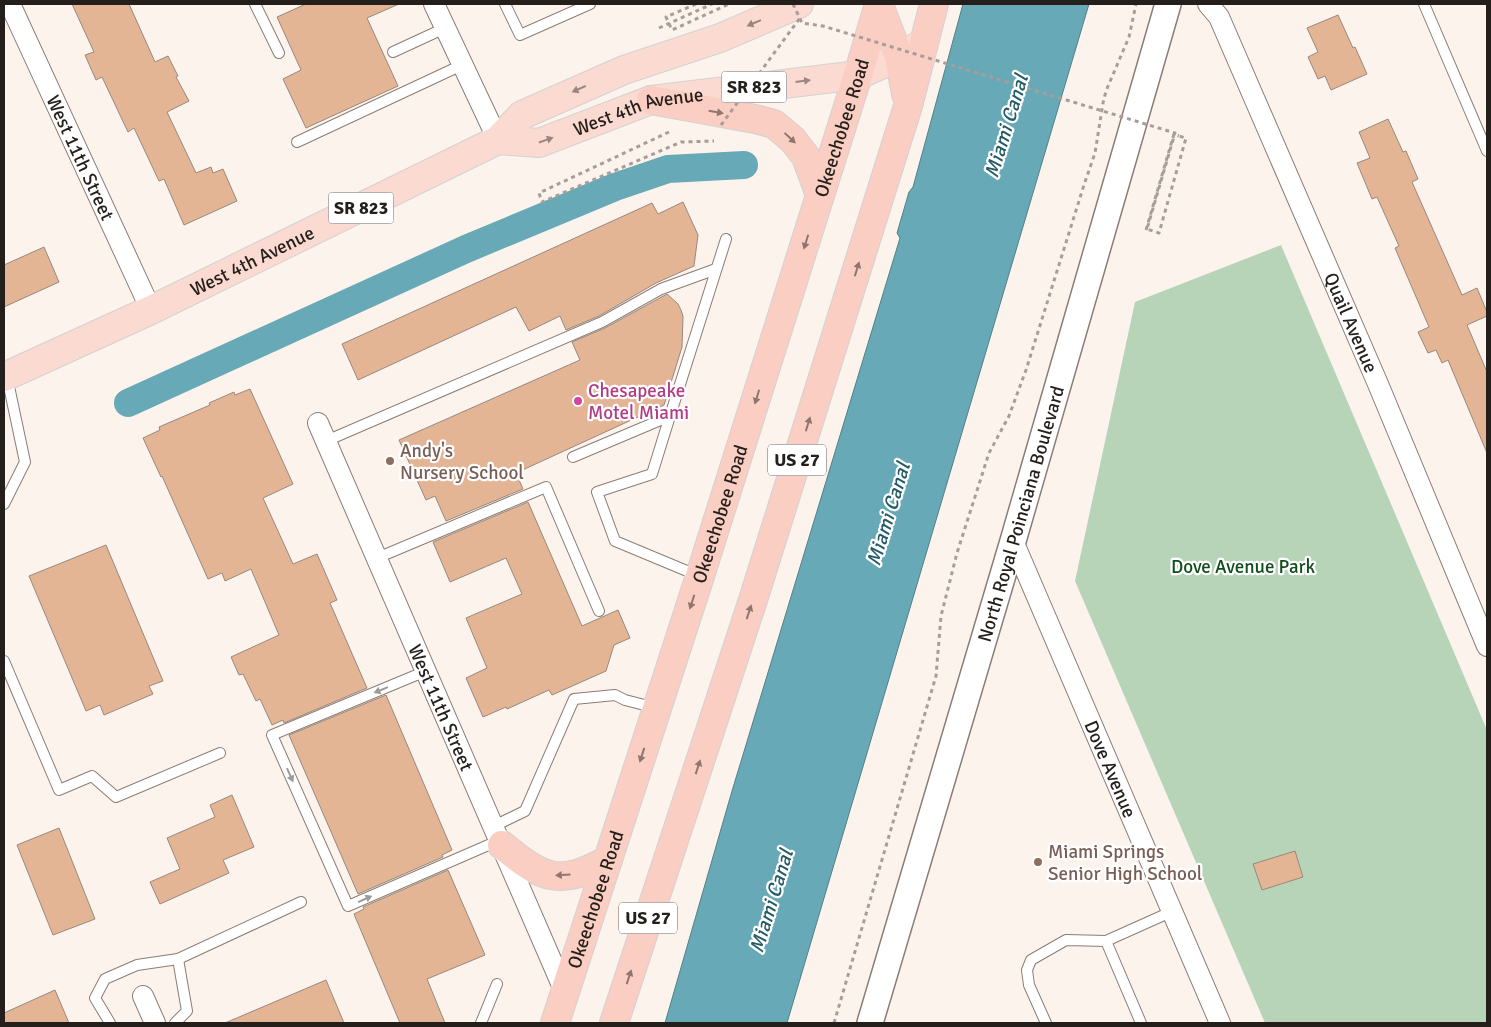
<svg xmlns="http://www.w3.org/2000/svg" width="1491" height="1027" viewBox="0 0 1491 1027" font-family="Signika,sans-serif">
  <rect width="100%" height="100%" fill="#fdf3ed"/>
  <polygon fill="#b7d4b9" points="1281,245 1487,730 1487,1023 1265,1023 1075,581 1135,302"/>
  <polygon fill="#67a9b7" stroke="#538088" points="963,4 1089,4 787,1023 665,1023 732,791 900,238 897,233 909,192 913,187"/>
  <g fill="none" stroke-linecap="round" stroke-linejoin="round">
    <polyline stroke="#67a9b7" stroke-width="28" points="128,403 466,249 615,187 668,169 744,165"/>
  </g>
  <g fill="#e4b595" stroke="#97887f">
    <polygon points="72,4 129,4 155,62 168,56 178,76 176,77 189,101 167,112 196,173 211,167 213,173 223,169 237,201 184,225 164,179 159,181 134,128 128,132 102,77 96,80 85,55 94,52"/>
    <polygon points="306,4 399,4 367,18 398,86 306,128 283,79 301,70 277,17"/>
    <polygon points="1338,15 1353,48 1355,47 1367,74 1331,90 1325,76 1318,79 1308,57 1318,52 1307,28"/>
    <polygon points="1388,119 1403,152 1406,151 1418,179 1412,182 1462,295 1477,288 1487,312 1487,316 1467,325 1487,372 1487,453 1448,360 1442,363 1436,350 1428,353 1418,332 1429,327 1395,248 1399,246 1377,197 1372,199 1357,163 1370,158 1359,132"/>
    <polygon points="683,202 698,235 694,266 656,283 599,316 566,330 560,316 529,331 516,307 358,380 342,344 652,203 658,214"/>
    <polygon points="44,247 59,282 4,307 4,265"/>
    <polygon points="667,294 678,304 681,310 683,316 682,347 664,405 516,473 523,489 446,521 435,496 426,500 399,440 580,360 572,342 605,328"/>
    <polygon points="250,389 293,484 263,498 293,564 317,554 337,600 330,603 367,688 284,723 283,720 272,725 260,699 256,701 243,674 239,675 231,657 279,635 251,569 225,581 222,573 208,579 162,476 161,477 143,438 160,430 159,427 210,405 209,403 234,392 235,395"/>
    <polygon points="528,502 582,626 618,610 630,638 614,645 606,671 552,695 549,690 507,709 506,707 483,717 466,678 487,668 466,618 522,594 506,558 450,582 433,542"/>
    <polygon points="106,545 163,681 149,686 153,694 104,715 100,705 86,711 29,576"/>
    <polygon points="386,695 452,850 442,855 443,857 358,894 289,735"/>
    <polygon points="232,795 254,847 223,860 229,873 160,904 150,882 180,869 167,838 215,817 210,805"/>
    <polygon points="59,828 95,919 53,935 17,845"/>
    <polygon points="1295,851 1303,877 1262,890 1253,864"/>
    <polygon points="448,870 485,955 427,979 445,1023 400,1023 354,914 364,909 363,907"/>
    <polygon points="326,980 344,1023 225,1023"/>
    <polygon points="55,990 69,1023 4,1023 4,1013"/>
  </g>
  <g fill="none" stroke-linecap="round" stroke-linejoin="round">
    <defs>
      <g id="service">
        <polyline points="255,4 279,53"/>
        <polyline points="505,4 520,35 590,4"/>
        <polyline points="1424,4 1487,151"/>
        <polyline points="393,52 445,28"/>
        <polyline points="297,142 462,65"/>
        <polyline points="670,416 726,239"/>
        <polyline points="326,441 602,322 661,289 716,269"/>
        <polyline points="573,457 670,416 652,474 597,492 615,541 699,576"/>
        <polyline points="4,504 25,462 7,377"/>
        <polyline points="377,558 546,487 599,611"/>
        <polyline points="4,661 59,790 92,776 116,797 220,753"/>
        <polyline points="426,671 272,735 348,906 500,840"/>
        <polyline points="494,826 525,811 574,699 615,695 625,700 656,708"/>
        <polyline points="1106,941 1141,1023"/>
        <polyline points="110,1023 95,998 105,979 137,965 178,959 301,902"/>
        <polyline points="175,1023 187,1011 178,959"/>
        <polyline points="481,1023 497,984"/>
        <polyline points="1046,1023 1029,985 1027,970 1031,960 1066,940 1106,941 1173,911"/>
      </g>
      <g id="minor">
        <path id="s1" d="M10 4 151 310"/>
        <polyline points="434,4 498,140"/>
        <path id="s2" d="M1208 4 1219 17 1378 384 1487 646"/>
        <path id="s3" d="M318 423 565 992"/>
        <path id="s4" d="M1013 541 1220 1023"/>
        <polyline points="143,996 155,1023"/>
      </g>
      <g id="tertiary">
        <path id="s5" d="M870 1023 1013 541 1168 4"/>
      </g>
      <g id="primary">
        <path id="s6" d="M498 140 539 143 651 100 858 75 899 57 920 45"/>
        <path id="s7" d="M4 377 151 310 498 140 522 115 624 70 720 38 799 4"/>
      </g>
      <g id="trunk">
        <polyline points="879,5 899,57 906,94"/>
        <polyline points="651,100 755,119 774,124 793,140 806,157 820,195"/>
        <path d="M502 845C543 879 559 887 608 860"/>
        <path id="s8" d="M555 1023 700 576 858 75 879 4"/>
        <polyline points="614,1023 753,600 908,106 934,4"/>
      </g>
    </defs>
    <use href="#service" stroke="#8b7d74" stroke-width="12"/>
    <use href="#minor" stroke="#8b7d74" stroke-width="22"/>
    <use href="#tertiary" stroke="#8b7d74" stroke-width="28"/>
    <use href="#primary" stroke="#d3d2d1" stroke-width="30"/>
    <use href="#trunk" stroke="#d3d2d1" stroke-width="30"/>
    <g stroke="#a79e99" stroke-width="3" stroke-dasharray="4 4" stroke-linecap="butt">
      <polyline points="659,28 712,4"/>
      <polyline points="669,132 539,193 542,202 681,142 714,141"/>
      <polyline points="1146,230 1174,134 1179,136"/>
      <polyline points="834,1023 936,676 941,616 957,553 989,453 1009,416 1026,370 1084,185 1095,153 1103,103 1106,91 1129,37 1136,4"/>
    </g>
    <use href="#service" stroke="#fff" stroke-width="10"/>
    <use href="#minor" stroke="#fff" stroke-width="20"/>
    <use href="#tertiary" stroke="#fff" stroke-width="25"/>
    <use href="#primary" stroke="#fbdad1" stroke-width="28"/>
    <use href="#trunk" stroke="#facec2" stroke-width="28"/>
    <g stroke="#a79e99" stroke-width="3" stroke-dasharray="4 4" stroke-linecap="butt">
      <polyline points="696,4 666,17 672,30 729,4"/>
      <polyline points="793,4 802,23 823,26 1175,133 1147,229 1159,233 1186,138 1179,136"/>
      <polyline points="721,125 800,18"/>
    </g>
  </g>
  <defs><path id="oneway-solid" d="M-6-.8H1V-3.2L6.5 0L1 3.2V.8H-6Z" transform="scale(1.25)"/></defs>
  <g fill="#9b867f">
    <use href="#oneway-solid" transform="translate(754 23) rotate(157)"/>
    <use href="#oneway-solid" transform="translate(803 81) rotate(-7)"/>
    <use href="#oneway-solid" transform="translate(579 89) rotate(156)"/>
    <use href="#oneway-solid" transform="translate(546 140) rotate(-19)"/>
  </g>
  <g fill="#90766e">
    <use href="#oneway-solid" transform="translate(716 112) rotate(10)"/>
    <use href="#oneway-solid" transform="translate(790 138) rotate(43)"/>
    <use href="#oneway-solid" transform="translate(806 242) rotate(107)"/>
    <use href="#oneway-solid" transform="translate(857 269) rotate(-73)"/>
    <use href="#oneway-solid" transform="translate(757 397) rotate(107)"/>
    <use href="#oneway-solid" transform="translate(808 424) rotate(-73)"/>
    <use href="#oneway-solid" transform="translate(692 602) rotate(108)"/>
    <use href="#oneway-solid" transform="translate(749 612) rotate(-72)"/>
    <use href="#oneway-solid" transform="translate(642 755) rotate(108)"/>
    <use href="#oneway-solid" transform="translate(698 767) rotate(-72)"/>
    <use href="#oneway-solid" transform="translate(563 875) rotate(176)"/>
    <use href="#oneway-solid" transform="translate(629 977) rotate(-72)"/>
  </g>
  <g fill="#9d9a98">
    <use href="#oneway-solid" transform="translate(381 690) rotate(158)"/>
    <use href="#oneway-solid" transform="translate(290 775) rotate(66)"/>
    <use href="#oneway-solid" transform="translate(365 899) rotate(-24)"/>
  </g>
  <circle fill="#d1479c" stroke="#fff" stroke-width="2" cx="578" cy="401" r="5"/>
  <g fill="#8d6e63" stroke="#fff" stroke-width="2">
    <circle cx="390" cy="461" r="5"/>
    <circle cx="1038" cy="862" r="5"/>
  </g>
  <g text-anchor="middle" stroke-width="4.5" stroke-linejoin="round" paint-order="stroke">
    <g fill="#fff" stroke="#66625f" stroke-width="1">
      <rect x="721.5" y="71.5" width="65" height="31" rx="4"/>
      <rect x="328.5" y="192.5" width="65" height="31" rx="4"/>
      <rect x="768" y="444.5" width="58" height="31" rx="4"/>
      <rect x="619" y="902.5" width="58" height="31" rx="4"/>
    </g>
    <g font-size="18" font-weight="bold" fill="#251f1b">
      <text x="754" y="93">SR 823</text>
      <text x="361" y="214">SR 823</text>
      <text x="797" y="466">US 27</text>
      <text x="648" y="924">US 27</text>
    </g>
    <g font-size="19" fill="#251f1b" stroke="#fff">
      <text dy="7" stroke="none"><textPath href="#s6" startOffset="146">West 4th Avenue</textPath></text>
      <text dy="7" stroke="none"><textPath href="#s8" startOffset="940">Okeechobee Road</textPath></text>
      <text dy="7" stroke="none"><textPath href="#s1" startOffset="169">West 11th Street</textPath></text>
      <text dy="7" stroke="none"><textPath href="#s7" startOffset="274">West 4th Avenue</textPath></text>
      <text dy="7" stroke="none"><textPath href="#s2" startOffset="350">Quail Avenue</textPath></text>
      <text dy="7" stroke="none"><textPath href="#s8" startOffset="535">Okeechobee Road</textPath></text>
      <text dy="7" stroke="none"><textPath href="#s5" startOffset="531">North Royal Poinciana Boulevard</textPath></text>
      <text dy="7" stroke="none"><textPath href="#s3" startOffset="310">West 11th Street</textPath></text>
      <text dy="7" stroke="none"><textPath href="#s4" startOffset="248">Dove Avenue</textPath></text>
      <text dy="7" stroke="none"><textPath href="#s8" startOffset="130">Okeechobee Road</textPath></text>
    </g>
    <g font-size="19" fill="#b23c85" stroke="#fff" text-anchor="start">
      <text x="588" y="397">Chesapeake<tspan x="588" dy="22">Motel Miami</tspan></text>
    </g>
    <g font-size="19" fill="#785e54" stroke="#fff" text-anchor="start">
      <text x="400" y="457">Andy's<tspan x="400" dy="22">Nursery School</tspan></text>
      <text x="1048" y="858">Miami Springs<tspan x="1048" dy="22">Senior High School</tspan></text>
    </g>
    <g font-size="19" fill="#104d1c" stroke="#fff">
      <text x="1243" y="573">Dove Avenue Park</text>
    </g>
    <g font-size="20" font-style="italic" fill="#245b66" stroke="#fff">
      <text transform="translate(1006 126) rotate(-73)" y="7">Miami Canal</text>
      <text transform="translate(888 514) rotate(-73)" y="7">Miami Canal</text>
      <text transform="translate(771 901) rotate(-73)" y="7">Miami Canal</text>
    </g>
  </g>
  <rect width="1491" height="1027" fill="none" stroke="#251f1b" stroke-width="10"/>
</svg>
